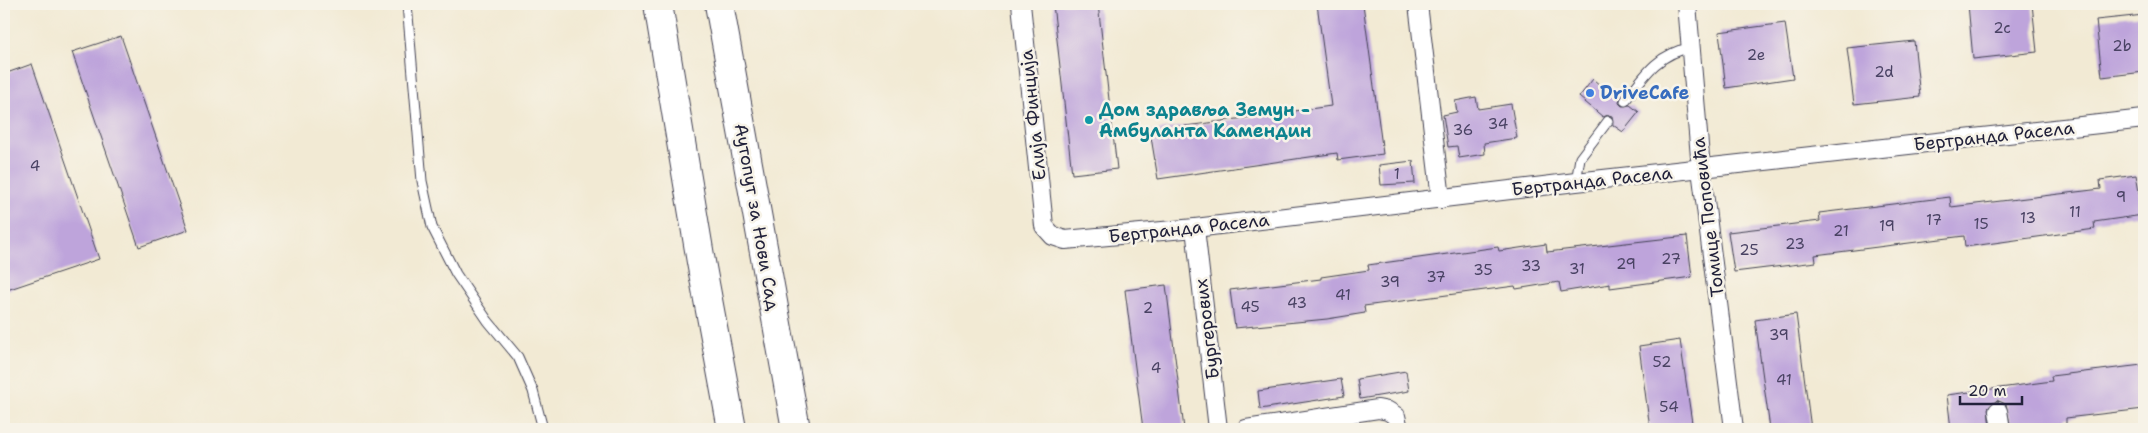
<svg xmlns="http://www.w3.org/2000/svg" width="2148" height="433" viewBox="0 0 2148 433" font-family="'Shantell Sans',sans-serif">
  <rect width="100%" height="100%" fill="#f7f3e8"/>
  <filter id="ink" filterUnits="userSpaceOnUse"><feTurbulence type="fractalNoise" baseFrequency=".02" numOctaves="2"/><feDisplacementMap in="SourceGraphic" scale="10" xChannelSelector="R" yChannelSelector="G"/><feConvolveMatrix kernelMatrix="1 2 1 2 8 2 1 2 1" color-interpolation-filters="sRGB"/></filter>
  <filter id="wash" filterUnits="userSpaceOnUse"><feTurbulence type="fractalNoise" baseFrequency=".0096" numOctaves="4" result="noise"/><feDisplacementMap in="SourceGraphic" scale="20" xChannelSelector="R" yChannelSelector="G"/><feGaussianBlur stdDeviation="1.12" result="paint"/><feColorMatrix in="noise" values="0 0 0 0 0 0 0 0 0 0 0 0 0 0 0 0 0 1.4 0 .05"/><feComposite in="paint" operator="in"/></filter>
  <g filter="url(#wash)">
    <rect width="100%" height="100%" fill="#f2ead4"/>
    <g id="blocks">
      <g fill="#bea4db">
        <polygon points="1053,4 1098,4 1117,169 1072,174"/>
        <polygon points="1317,4 1363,4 1383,154 1338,160 1337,153 1158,179 1150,131 1331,106"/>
        <polygon points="1968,4 2032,4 2037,52 1973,59"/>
        <polygon points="2144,15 2144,72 2102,77 2096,20"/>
        <polygon points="1785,23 1793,78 1726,88 1719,32"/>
        <polygon points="121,36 188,230 139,247 72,52"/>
        <polygon points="1914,41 1920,97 1854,104 1847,48"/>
        <polygon points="32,64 99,259 4,291 4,74"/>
        <polygon points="1593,79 1603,88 1605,85 1620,97 1619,103 1622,106 1630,105 1639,112 1623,132 1613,125 1612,116 1608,115 1603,117 1579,97"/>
        <polygon points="1476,97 1478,109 1511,104 1517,138 1484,143 1485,154 1459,158 1457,146 1448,147 1443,115 1457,112 1455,101"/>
        <polygon points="1413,161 1415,183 1381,185 1379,165"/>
        <polygon points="2136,175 2143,215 2094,222 2095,229 1965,247 1964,236 1815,255 1816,262 1734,272 1728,232 1820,221 1819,213 1950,197 1951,207 2101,189 2100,180"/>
        <polygon points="1687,236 1692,277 1610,288 1610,284 1561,292 1559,282 1516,289 1515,286 1364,306 1365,313 1327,319 1235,328 1230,290 1321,279 1321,277 1369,270 1368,265 1498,247 1499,251 1546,244 1547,252"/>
        <polygon points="1166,285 1184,429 1143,429 1125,290"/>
        <polygon points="1796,314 1811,429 1770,429 1755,320"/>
        <polygon points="1680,340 1692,423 1650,429 1639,346"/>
        <polygon points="2142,365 2144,409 2066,418 2066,425 2011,429 2006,405 1997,400 1988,408 1990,429 1951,429 1947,395 2052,381 2051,376"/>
        <polygon points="1406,371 1409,391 1360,399 1357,379"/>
        <polygon points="1341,379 1344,396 1260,409 1258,391"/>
      </g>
    </g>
  </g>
  <g filter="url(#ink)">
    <use href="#blocks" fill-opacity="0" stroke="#414052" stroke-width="1"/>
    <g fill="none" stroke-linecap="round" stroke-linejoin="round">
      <defs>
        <g id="lane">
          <polyline points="407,4 422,181 432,227 456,274 488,321 518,357 533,391 543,429"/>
          <path d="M1625 101C1643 77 1659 52 1691 48"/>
          <polyline points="1576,182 1580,158 1608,121"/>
        </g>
        <g id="street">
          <polyline points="1021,4 1044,226 1053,236 1065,240 1195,228 1576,182 2144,119"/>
          <polyline points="1418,4 1441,199"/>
          <polyline points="1687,4 1701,169 1734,429"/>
          <polyline points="1195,228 1218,429"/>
          <polyline points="1998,411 2001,429"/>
          <polyline points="1246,429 1378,409 1388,411 1396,416 1399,429"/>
        </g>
        <g id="primary">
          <polyline points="658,4 701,262 732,429"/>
          <polyline points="719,4 796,429"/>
        </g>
      </defs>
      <use href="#lane" stroke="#414052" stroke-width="11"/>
      <use href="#street" stroke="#414052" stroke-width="20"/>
      <use href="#primary" stroke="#414052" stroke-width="30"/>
      <use href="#lane" stroke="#fff" stroke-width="9"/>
      <use href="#street" stroke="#fff" stroke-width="18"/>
      <use href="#primary" stroke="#fff" stroke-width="28"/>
    </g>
  </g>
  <circle fill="#3f7fe0" stroke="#f7f3e8" stroke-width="2" cx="1590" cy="93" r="5"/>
  <circle fill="#0f9aa8" stroke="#f7f3e8" stroke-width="2" cx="1089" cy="120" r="5"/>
  <g text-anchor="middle" stroke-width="5" stroke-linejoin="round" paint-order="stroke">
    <g font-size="15" fill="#494263">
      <text x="2002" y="33">2c</text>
      <text x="2122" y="51">2b</text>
      <text x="1756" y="60">2e</text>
      <text x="1884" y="77">2d</text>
      <text x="1498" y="129">34</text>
      <text x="1463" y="135">36</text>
      <text x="35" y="171">4</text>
      <text x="1397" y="179">1</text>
      <text x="2121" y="202">9</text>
      <text x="2075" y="217">11</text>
      <text x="2028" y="223">13</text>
      <text x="1934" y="225">17</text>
      <text x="1981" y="229">15</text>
      <text x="1887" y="231">19</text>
      <text x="1841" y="236">21</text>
      <text x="1795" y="249">23</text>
      <text x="1749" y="255">25</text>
      <text x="1671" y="264">27</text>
      <text x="1626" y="269">29</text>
      <text x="1531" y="271">33</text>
      <text x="1577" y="274">31</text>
      <text x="1483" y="275">35</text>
      <text x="1436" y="282">37</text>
      <text x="1390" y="287">39</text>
      <text x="1343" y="300">41</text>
      <text x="1297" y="308">43</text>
      <text x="1250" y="312">45</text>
      <text x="1148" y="313">2</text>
      <text x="1779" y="340">39</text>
      <text x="1662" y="367">52</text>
      <text x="1156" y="373">4</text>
      <text x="1784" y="385">41</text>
      <text x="1669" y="412">54</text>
    </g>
    <g font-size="18" font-weight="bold" fill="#366cbe" stroke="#f7f3e8" text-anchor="start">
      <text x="1600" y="99">DriveCafe</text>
    </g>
    <g font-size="18" font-weight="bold" fill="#0d838f" stroke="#f7f3e8" text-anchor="start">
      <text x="1099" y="116">Дом здравља Земун -<tspan x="1099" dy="21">Амбуланта Камендин</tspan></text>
    </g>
    <g font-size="18" fill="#22223b" stroke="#f7f3e8">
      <text transform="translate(1033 115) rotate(-96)" y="6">Елија Финција</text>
      <text transform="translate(1994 136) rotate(-6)" y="6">Бертранда Расела</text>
      <text transform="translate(1592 181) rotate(-6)" y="6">Бертранда Расела</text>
      <text transform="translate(757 217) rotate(80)" y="6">Аутопут за Нови Сад</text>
      <text transform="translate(1708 217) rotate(-97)" y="6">Томице Поповића</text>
      <text transform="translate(1189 228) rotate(-6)" y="6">Бертранда Расела</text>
      <text transform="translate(1207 329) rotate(-97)" y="6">Бургерових</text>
    </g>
  </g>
  <rect width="2148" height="433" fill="none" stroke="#f7f3e8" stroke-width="20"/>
  <path d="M1960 396v8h62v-8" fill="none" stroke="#22223b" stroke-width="2.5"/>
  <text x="1968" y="396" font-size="15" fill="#22223b" stroke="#f7f3e8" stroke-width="4" paint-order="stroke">20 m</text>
</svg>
